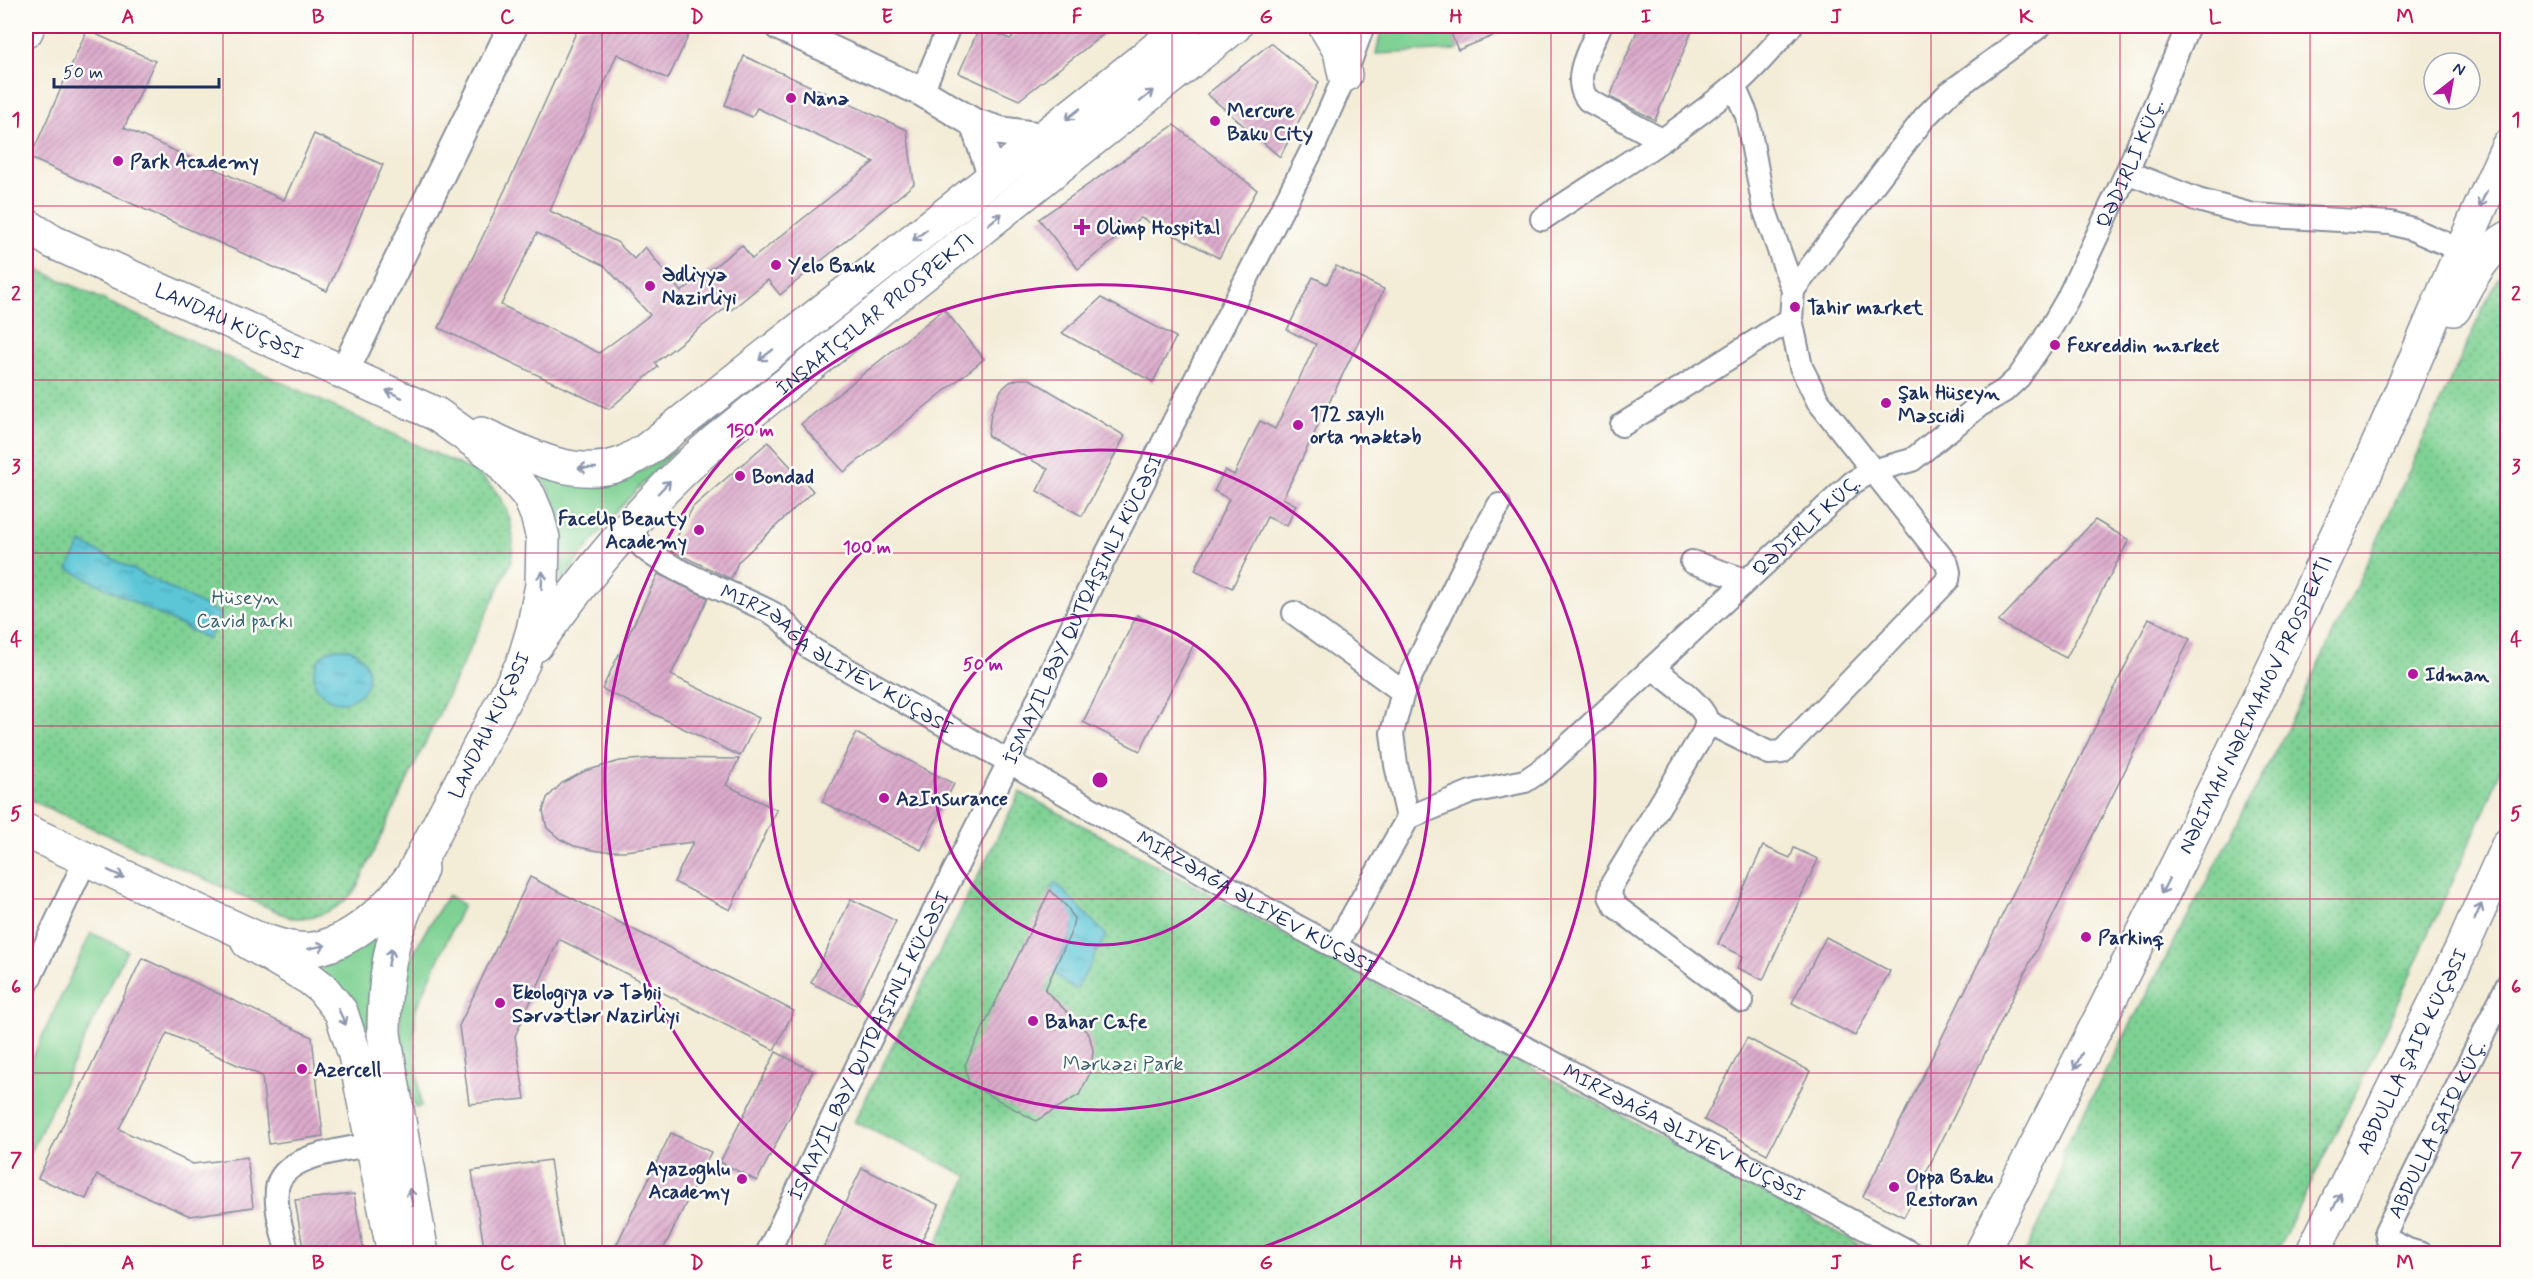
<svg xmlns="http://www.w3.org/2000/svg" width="2533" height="1279" viewBox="0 0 2533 1279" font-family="Mynerve,sans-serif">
  <defs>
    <pattern id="park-dots" width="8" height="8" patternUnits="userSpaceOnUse" patternTransform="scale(1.5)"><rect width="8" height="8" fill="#7ed193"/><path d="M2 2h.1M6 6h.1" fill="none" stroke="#66aa7b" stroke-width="1.8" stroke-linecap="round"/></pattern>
    <pattern id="water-ripples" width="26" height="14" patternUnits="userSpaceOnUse" patternTransform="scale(1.5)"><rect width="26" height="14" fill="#5cc6d7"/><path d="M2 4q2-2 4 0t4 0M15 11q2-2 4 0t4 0" fill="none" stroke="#4ba1b2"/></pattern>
    <pattern id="building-hatch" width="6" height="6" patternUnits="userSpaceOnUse" patternTransform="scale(1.5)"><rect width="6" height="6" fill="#dcaacb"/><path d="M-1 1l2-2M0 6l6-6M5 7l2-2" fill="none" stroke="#b28ba8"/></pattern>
  </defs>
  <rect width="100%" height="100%" fill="#fdfcf7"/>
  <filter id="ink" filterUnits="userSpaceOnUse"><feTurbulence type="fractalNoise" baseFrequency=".0167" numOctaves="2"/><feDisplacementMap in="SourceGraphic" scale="12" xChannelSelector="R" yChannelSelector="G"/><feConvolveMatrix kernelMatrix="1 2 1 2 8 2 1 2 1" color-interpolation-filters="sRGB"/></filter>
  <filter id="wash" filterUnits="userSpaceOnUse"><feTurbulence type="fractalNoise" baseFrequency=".008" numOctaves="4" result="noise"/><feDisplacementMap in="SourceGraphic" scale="24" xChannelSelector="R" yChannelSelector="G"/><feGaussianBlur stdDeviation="1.35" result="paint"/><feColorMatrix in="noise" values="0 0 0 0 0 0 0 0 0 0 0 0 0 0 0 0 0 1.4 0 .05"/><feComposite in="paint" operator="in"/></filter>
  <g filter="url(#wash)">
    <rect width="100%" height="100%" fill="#f3ecd7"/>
    <g fill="#7ed193" stroke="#4c8078" stroke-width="1.5">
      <polygon points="1382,26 1448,26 1458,50 1376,54"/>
      <path d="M678 448C632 492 599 531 561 582L564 543 558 509 541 474C551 477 561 483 571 485 615 493 643 470 678 448Z"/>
      <path d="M448 895 463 905 415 1011 414 1038 421 1107 415 1108C403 1065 392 1007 409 963 418 940 435 917 448 895Z"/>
      <polygon points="380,929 371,973 368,1039 356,1013 307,965"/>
      <polygon points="91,933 127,950 31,1152 26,1149 26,1071"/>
    </g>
    <g fill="url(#park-dots)" stroke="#4c8078" stroke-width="1.5">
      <path d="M26 264 473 471C505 492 518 524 511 562L355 891C337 911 318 919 291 918L26 798Z"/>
      <polygon points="2507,270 2507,751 2490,798 2367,1070 2276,1253 2025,1253 2057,1188 2064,1150 2284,735 2355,589 2486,302 2500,277"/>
      <polygon points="1020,792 1876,1253 932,1253 968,1176 854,1122"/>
    </g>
    <g fill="url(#water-ripples)" stroke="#3c7a9a" stroke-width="1.5">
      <polygon points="81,543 221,614 208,639 68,569"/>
      <circle cx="341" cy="675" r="27"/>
      <path d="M1055 882 1106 935 1078 987 1075 989 1066 984 1053 971C1071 933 1087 922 1050 891Z"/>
    </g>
    <g id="blocks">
      <g fill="url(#building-hatch)" fill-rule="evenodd">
        <path d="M579 26H693L668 79 617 54 550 211 617 242 634 259 645 247 681 292 742 245 752 259 874 162 757 108 752 117 725 105 744 56 907 130 914 184 780 295 768 280 730 311 727 307 655 363 658 367 609 409 439 328 514 171ZM537 233 605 266 650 315 599 353 501 305Z"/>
        <polygon points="980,26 1010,39 1027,26 1114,26 1019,100 959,73"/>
        <polygon points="1448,26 1518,26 1458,50"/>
        <polygon points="1639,26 1694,26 1655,120 1610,97"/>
        <polygon points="87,30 155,61 124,128 284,200 314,134 383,165 327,291 30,158"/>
        <polygon points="1271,43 1319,82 1280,157 1207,94"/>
        <polygon points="1174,125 1257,190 1219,258 1141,218 1078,269 1039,219"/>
        <polygon points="1336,266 1384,289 1283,498 1296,505 1287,526 1267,517 1232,588 1195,570 1229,499 1214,491 1225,470 1234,475 1260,421 1275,429 1316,344 1287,330 1313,277 1327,284"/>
        <polygon points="1101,298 1176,337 1153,382 1062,333"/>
        <polygon points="944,309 984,359 844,472 801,424"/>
        <polygon points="1018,379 1030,379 1125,436 1082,516 1037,491 1048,469 988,436 991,413 1001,390 1010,382"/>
        <polygon points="768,442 813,491 738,562 731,579 670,550 693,507"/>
        <polygon points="2095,520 2129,540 2066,658 1998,622"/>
        <polygon points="658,574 708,598 671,675 759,718 740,756 602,689"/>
        <polygon points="1137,615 1194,644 1140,751 1083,722"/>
        <polygon points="2149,618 2190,639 1904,1217 1863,1197"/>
        <polygon points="856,733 954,784 921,850 822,802"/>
        <polygon points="654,758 739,759 726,785 777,810 730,910 674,882 693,842 625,851 598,851 574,846 560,839 547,828 543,811 547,798 562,783 585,771 620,761"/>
        <polygon points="1763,846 1790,858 1794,848 1818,859 1763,980 1737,968 1743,956 1718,944"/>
        <polygon points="530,877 794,1011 774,1050 559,939 515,1036 525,1099 469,1104 459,1026"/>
        <polygon points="1050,890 1068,908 1074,919 1071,932 1045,990 1089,1034 1093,1050 1091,1071 1079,1095 1036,1121 969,1084 965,1065"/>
        <polygon points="851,899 896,921 856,1005 811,983"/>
        <polygon points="1826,937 1890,971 1855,1036 1792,1003"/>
        <polygon points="142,958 312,1037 323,1136 269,1144 262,1076 167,1033 119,1129 193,1164 247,1157 253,1207 190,1216 97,1175 86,1199 38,1178"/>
        <polygon points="1747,1038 1810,1071 1767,1154 1704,1120"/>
        <polygon points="776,1052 813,1071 757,1181 720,1162"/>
        <polygon points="671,1133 711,1152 661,1254 612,1254"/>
        <polygon points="550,1160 564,1254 485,1254 472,1171"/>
        <polygon points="862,1168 939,1205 915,1254 820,1254"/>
        <polygon points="354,1194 364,1254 304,1254 295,1200"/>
      </g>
    </g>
  </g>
  <g filter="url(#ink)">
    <use href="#blocks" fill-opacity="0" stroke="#878e9a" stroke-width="1.5"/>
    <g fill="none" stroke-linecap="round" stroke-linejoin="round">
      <defs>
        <g id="minor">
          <path d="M1600 26C1591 47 1570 79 1588 100L1661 140"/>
          <polyline points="922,92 949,26"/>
          <polyline points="2127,172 2198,200 2253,215 2391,223 2412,229 2460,250"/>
          <path d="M1542 219C1606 176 1675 136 1734 86 1756 68 1773 46 1791 26"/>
          <polyline points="1793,290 1925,117 1949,93 2040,26"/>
          <polyline points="1622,425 1791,319"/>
          <path id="s1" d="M636 517C635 525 633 533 637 540 651 565 745 597 774 614 789 623 795 638 810 648L1298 927 1913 1254"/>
          <polyline points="1692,562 1745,580"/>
          <polyline points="1294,613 1403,692"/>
          <path d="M1653 668C1666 679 1701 702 1706 718 1707 723 1705 727 1704 732L1612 884 1610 896 1615 906 1742 1001"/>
          <polyline points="1707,722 1769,753 1782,752 1948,580 1949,572 1947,564 1818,401 1801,367 1791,319 1793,290 1764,208 1747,116 1734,86"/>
          <polyline points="1408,818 1396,765 1392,733 1403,692 1468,559 1499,505"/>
          <path id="s2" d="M1335 947 1408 818 1471 792 1525 781 1543 769 1852 483 1872 471 1912 460 1980 405 2004 391 2019 377 2042 343 2067 300 2127 172 2188 26"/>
          <polyline points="26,986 86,859"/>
          <path d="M288 1254C283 1234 275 1210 277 1189 281 1154 347 1150 373 1144"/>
          <path id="s3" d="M767 1254 878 1023 1009 762 1096 575 1314 146 1345 75 1363 26"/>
          <path id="s4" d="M2422 1254 2408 1250 2388 1240 2386 1231 2508 984"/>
        </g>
        <g id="tertiary">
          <polyline points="779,26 922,92 974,123 1000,131 1043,137"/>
          <polyline points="974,123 993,177"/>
          <polyline points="344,372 513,26"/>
        </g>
        <g id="secondary">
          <path d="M421 869C413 890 403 911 396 933 386 966 384 1000 384 1034L422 1254"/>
          <polyline points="248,942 309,978 322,988 341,1012 355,1055 394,1254"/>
        </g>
        <g id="primary">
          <polyline points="1325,26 1340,51 1345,75"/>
          <polyline points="26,31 28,26"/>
          <path id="s5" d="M26 225 53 242 436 414 495 456 529 496 537 515 543 538 542 585 533 630 523 663 412 876C390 906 353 943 313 949 293 952 272 943 254 937L26 831"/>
          <path d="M2454 309C2467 285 2482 252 2508 238"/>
          <path d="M482 434C524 453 574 481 621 464 629 461 637 455 645 451L1185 26"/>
          <path id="s6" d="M536 645C589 571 645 502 714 442L1235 26"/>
          <path id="s7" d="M1981 1254C2109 1003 2236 751 2355 496 2408 381 2455 262 2508 146"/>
          <path id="s8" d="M2312 1254 2461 950 2508 845"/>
        </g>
      </defs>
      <use href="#minor" stroke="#878e9a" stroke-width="26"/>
      <use href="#tertiary" stroke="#878e9a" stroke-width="32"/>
      <use href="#secondary" stroke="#878e9a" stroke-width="36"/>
      <use href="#primary" stroke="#878e9a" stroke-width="36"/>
      <use href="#minor" stroke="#fff" stroke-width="22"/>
      <use href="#tertiary" stroke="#fff" stroke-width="28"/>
      <use href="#secondary" stroke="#fff" stroke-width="33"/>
      <use href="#primary" stroke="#fff" stroke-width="33"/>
    </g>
    <defs><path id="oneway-shaft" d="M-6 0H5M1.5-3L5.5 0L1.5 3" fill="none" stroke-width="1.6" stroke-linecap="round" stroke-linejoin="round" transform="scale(1.5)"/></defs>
    <g stroke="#8d97ae">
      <use href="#oneway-shaft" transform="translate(1147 96) rotate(-39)"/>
      <use href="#oneway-shaft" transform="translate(1073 114) rotate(142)"/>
      <use href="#oneway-shaft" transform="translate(2483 199) rotate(115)"/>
      <use href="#oneway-shaft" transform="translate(995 219) rotate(-39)"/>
      <use href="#oneway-shaft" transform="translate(920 235) rotate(142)"/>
      <use href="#oneway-shaft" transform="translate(766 355) rotate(142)"/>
      <use href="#oneway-shaft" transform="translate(394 394) rotate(-155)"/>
      <use href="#oneway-shaft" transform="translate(587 468) rotate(-180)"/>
      <use href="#oneway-shaft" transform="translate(664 487) rotate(-46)"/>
      <use href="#oneway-shaft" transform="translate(542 580) rotate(-87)"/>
      <use href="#oneway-shaft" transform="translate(116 874) rotate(25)"/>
      <use href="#oneway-shaft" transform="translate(2165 886) rotate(117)"/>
      <use href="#oneway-shaft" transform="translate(2478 912) rotate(-66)"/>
      <use href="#oneway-shaft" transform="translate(317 947) rotate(-12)"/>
      <use href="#oneway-shaft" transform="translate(390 957) rotate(-79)"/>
      <use href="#oneway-shaft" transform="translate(342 1017) rotate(65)"/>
      <use href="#oneway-shaft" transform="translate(2078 1061) rotate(116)"/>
      <use href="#oneway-shaft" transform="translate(411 1197) rotate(-101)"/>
      <use href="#oneway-shaft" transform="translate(2337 1201) rotate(-64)"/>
    </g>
  </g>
  <path fill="none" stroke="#c2185b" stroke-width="1.5" stroke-opacity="0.55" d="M223 26V1254M413 26V1254M602 26V1254M792 26V1254M982 26V1254M1172 26V1254M1361 26V1254M1551 26V1254M1741 26V1254M1931 26V1254M2120 26V1254M2310 26V1254M26 206H2508M26 380H2508M26 553H2508M26 726H2508M26 899H2508M26 1073H2508"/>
  <g fill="none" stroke="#b5179e" stroke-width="3">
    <circle cx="1100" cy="780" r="165"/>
    <circle cx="1100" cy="780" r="330"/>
    <path d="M955 1253A495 495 0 1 1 1245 1253"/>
  </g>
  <g fill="#b5179e" stroke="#fdfcf7" stroke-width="2">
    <circle cx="791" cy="98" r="6"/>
    <circle cx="1215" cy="121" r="6"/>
    <circle cx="118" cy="161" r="6"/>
    <path d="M1079 218h6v6h6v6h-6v6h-6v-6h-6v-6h6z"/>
    <circle cx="776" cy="265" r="6"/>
    <circle cx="650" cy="286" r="6"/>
    <circle cx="1795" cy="307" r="6"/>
    <circle cx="2055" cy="345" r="6"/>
    <circle cx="1886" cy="403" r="6"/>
    <circle cx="1298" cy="425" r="6"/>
    <circle cx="740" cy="476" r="6"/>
    <circle cx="699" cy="530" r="6"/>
    <circle cx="2413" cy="674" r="6"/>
    <circle cx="884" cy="798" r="6"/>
    <circle cx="2086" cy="937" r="6"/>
    <circle cx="500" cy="1003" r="6"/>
    <circle cx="1033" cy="1021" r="6"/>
    <circle cx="302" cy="1069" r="6"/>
    <circle cx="742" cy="1179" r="6"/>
    <circle cx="1894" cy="1187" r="6"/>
  </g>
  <g text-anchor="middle" stroke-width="5" stroke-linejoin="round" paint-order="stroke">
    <g font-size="20" font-weight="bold" fill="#1b2f5e" stroke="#fdfcf7" text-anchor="start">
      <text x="803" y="105">Nanə</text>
      <text x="1227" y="117">Mercure<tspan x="1227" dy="23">Baku City</tspan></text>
      <text x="130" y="168">Park Academy</text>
      <text x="1096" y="234">Olimp Hospital</text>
      <text x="788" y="272">Yelo Bank</text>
      <text x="662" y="281">Ədliyyə<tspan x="662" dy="23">Nazirliyi</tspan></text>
      <text x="1807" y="314">Tahir market</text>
      <text x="2067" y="352">Fexreddin market</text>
      <text x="1898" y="399">Şah Hüseyn<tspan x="1898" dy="23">Məscidi</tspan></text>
      <text x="1310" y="420">172 saylı<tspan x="1310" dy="23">orta məktəb</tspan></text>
      <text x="752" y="483">Bondad</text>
      <text x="687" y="525" text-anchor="end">FaceUp Beauty<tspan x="687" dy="23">Academy</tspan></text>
      <text x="2425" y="681">Idman</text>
      <text x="896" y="805">AzInsurance</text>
      <text x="2098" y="944">Parkinq</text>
      <text x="512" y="999">Ekologiya və Təbii<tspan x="512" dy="23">Sərvətlər Nazirliyi</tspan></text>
      <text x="1045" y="1028">Bahar Cafe</text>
      <text x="314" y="1076">Azercell</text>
      <text x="730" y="1175" text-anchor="end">Ayazoghlu<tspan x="730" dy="23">Academy</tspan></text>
      <text x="1906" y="1183">Oppa Baku<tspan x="1906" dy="23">Restoran</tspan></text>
    </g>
    <g font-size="20" fill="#1b2f5e" stroke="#fdfcf7">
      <text dy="7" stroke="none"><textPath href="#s2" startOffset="1156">QƏDIRLI KÜÇ.</textPath></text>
      <text dy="7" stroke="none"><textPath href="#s6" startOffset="476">İNŞAATÇILAR PROSPEKTI</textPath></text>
      <text dy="7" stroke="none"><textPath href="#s5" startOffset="225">LANDAU KÜÇƏSI</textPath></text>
      <text dy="7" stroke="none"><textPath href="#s2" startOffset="652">QƏDIRLI KÜÇ.</textPath></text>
      <text dy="7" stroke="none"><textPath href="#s3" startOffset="718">İSMAYIL BƏY QUTQAŞINLI KÜCƏSI</textPath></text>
      <text dy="7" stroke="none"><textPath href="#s1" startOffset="258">MIRZƏAĞA ƏLIYEV KÜÇƏSI</textPath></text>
      <text dy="7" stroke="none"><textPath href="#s7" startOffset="614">NƏRIMAN NƏRIMANOV PROSPEKTI</textPath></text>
      <text transform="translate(489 725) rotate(-64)" y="7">LANDAU KÜÇƏSI</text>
      <text dy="7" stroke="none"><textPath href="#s1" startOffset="744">MIRZƏAĞA ƏLIYEV KÜÇƏSI</textPath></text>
      <text dy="7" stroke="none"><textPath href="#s3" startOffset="232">İSMAYIL BƏY QUTQAŞINLI KÜCƏSI</textPath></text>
      <text dy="7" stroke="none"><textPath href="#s8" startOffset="226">ABDULLA ŞAIQ KÜÇƏSI</textPath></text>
      <text dy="7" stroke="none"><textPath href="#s4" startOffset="160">ABDULLA ŞAIQ KÜÇ.</textPath></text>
      <text dy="7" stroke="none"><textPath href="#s1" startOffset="1230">MIRZƏAĞA ƏLIYEV KÜÇƏSI</textPath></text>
    </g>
    <g font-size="20" fill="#39606e" stroke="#fdfcf7">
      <text x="245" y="604">Hüseyn<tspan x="245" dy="23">Cavid parkı</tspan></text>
      <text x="1123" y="1070">Mərkəzi Park</text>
    </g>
  </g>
  <circle cx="1100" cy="780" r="9" fill="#b5179e" stroke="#fdfcf7" stroke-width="3"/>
  <g font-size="18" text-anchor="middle" font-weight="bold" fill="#b5179e" stroke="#fdfcf7" stroke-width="5" stroke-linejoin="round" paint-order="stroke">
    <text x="750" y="436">150 m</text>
    <text x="867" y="553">100 m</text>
    <text x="983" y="670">50 m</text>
  </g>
  <rect width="2533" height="1279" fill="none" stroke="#fdfcf7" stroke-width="66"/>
  <g transform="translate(2452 81) rotate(31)"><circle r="28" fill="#fdfcf7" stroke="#a3aaba" stroke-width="1.5"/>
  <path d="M0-4.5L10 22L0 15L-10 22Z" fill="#b5179e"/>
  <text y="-9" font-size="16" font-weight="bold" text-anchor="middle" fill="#1b2f5e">N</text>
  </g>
  <path d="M54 78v9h165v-9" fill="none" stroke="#1b2f5e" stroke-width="3"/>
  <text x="63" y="78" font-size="18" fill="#1b2f5e" stroke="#fdfcf7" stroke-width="4.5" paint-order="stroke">50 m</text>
  <rect x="33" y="33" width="2467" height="1213" fill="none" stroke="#c2185b" stroke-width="2"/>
  <g font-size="20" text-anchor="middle" font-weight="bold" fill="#c2185b">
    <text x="128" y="23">A</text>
    <text x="318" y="23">B</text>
    <text x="507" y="23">C</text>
    <text x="697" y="23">D</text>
    <text x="887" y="23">E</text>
    <text x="1077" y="23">F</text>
    <text x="1266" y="23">G</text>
    <text x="1456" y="23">H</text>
    <text x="1646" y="23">I</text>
    <text x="1836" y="23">J</text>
    <text x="2026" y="23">K</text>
    <text x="2215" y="23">L</text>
    <text x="2405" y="23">M</text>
    <text x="16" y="126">1</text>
    <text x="2516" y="126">1</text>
    <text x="16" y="300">2</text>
    <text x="2516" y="300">2</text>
    <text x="16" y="473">3</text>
    <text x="2516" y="473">3</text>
    <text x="16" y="646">4</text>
    <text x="2516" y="646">4</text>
    <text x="16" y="820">5</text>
    <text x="2516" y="820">5</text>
    <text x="16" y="993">6</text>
    <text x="2516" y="993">6</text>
    <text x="16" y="1166">7</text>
    <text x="2516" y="1166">7</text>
    <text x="128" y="1269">A</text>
    <text x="318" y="1269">B</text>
    <text x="507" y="1269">C</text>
    <text x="697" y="1269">D</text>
    <text x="887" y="1269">E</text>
    <text x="1077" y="1269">F</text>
    <text x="1266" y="1269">G</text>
    <text x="1456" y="1269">H</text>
    <text x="1646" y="1269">I</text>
    <text x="1836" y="1269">J</text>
    <text x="2026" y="1269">K</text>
    <text x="2215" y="1269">L</text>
    <text x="2405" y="1269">M</text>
  </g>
</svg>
